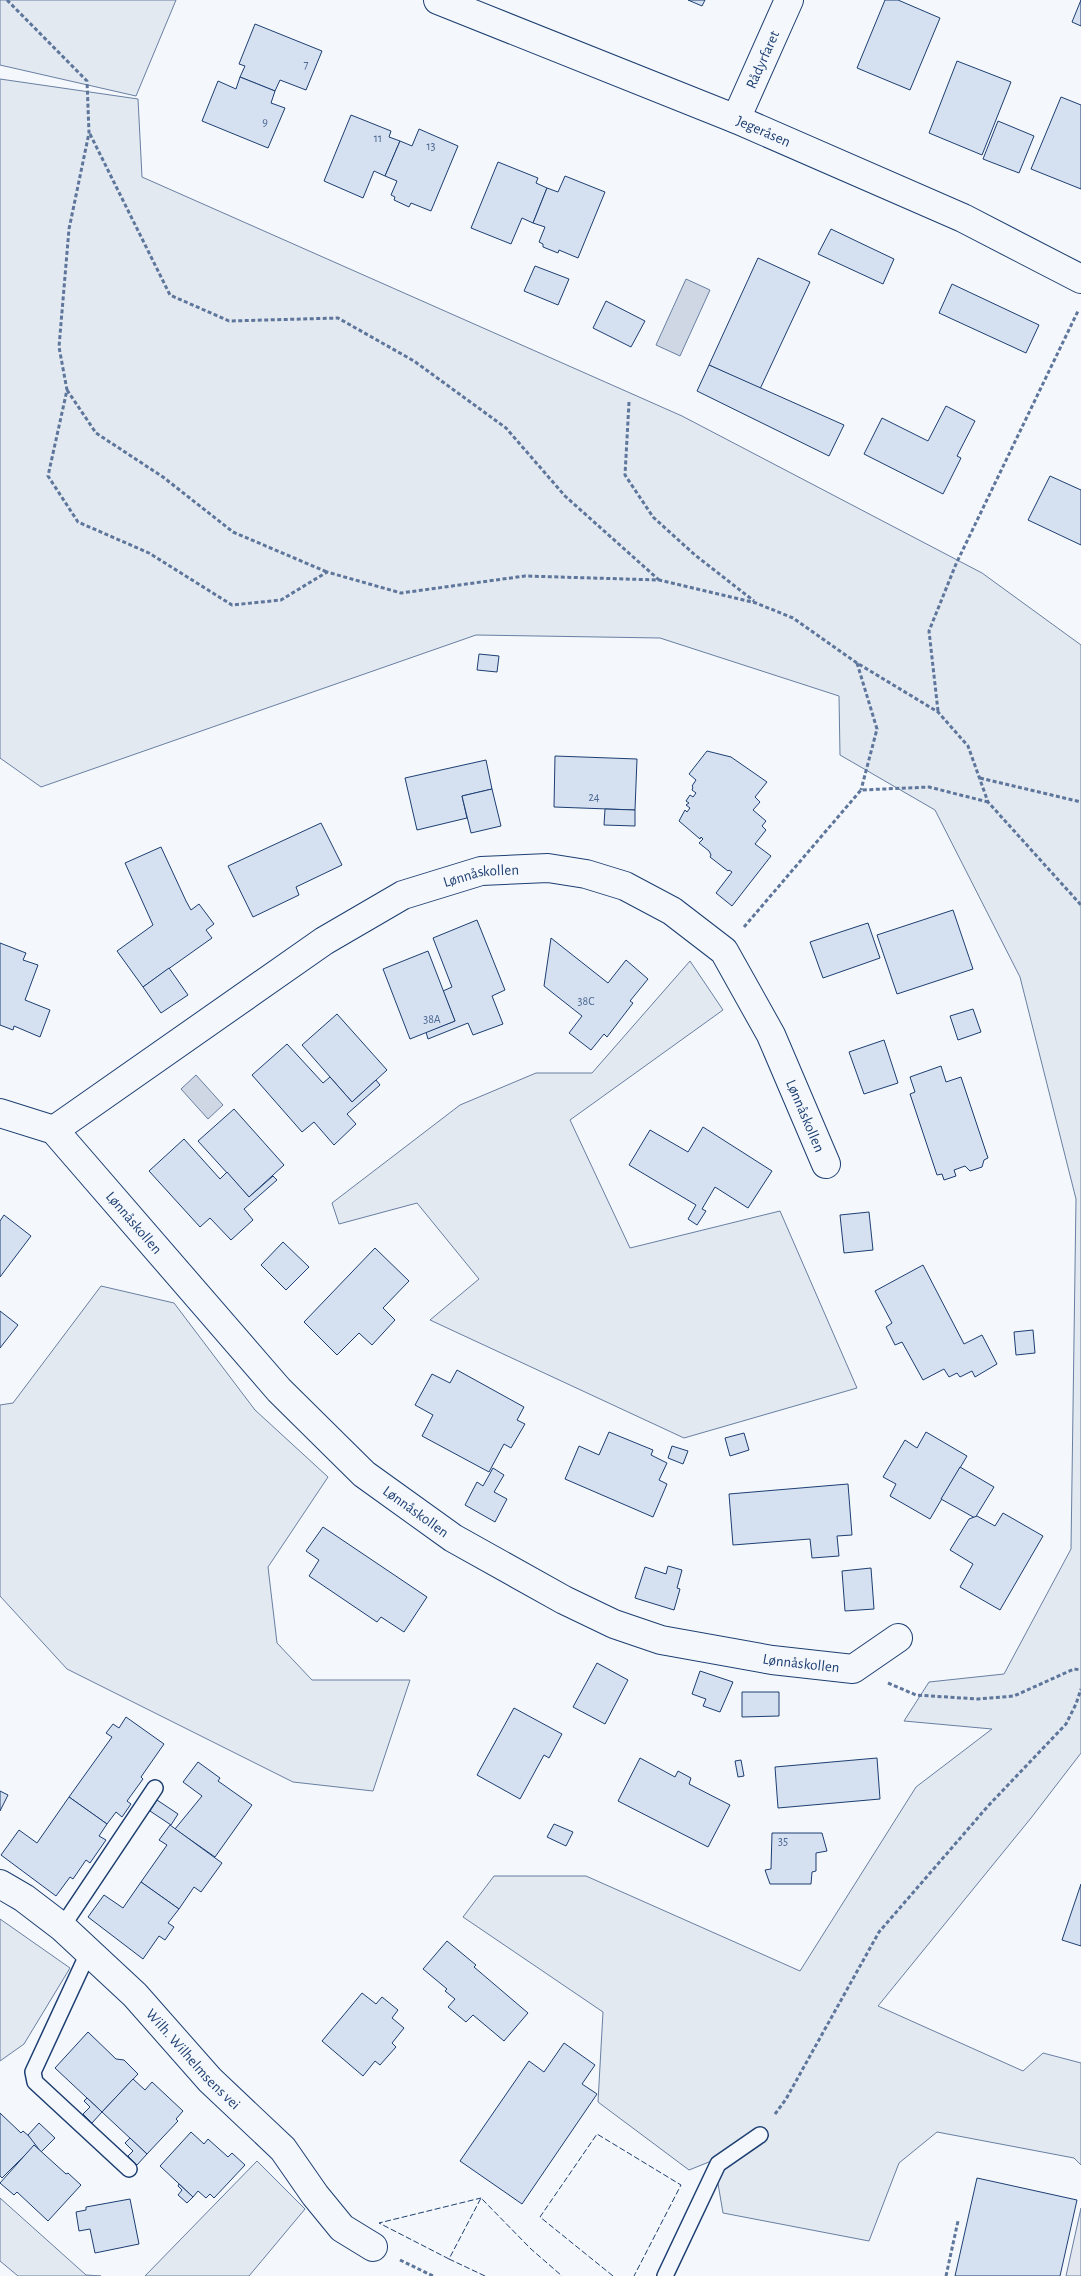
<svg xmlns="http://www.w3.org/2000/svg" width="1081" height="2276" viewBox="0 0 1081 2276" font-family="'Alegreya Sans',sans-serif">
  <rect width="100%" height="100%" fill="#f4f7fb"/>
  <g fill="#e3e9f0" stroke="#687fa3">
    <polygon points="0,0 176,0 136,96 0,65"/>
    <polygon points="0,79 138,99 142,177 682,416 982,573 1081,645 1081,1753 1031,1818 878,2006 1023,2071 1043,2053 1081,2063 1081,2165 1074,2158 937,2132 899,2163 869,2241 723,2213 714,2160 689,2170 598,2102 603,2012 463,1917 494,1876 586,1876 800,1971 916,1787 992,1729 904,1721 929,1682 1004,1674 1071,1549 1076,1199 1020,977 935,810 840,755 839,696 660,638 476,635 41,787 0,758"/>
    <polygon points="690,961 723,1010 570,1120 630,1248 780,1211 857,1388 684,1438 430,1320 479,1279 417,1203 339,1224 332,1203 460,1105 536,1073 592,1073"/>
    <polygon points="101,1286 174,1303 255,1410 328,1477 268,1567 277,1643 312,1680 410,1680 373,1791 293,1782 67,1669 0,1596 0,1405 13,1403"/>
    <polygon points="0,1919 70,1968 24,2044 0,2061"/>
    <polygon points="257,2161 305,2209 249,2276 145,2276"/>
    <polygon points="0,2198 86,2275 101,2276 18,2276 0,2261"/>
  </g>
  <polygon fill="#e3e8f0" stroke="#687fa3" points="1081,2208 1081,2276 1066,2276"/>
  <g fill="#cfd7e4" stroke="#687fa3">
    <polygon points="686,279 710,290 680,356 656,345"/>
    <polygon points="196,1075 223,1105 208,1119 181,1089"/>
  </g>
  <g fill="#d5e0f0" stroke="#1d3f73">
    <polygon points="688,0 705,0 702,6"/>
    <polygon points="885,0 898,0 940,18 910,90 857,68"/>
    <polygon points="1081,0 1081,26 1072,22"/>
    <polygon points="255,24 322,51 306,90 280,80 275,91 240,77 245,66 239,64"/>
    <polygon points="957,61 1011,82 982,155 929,133"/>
    <polygon points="240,77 275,91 271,103 285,108 268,148 202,121 218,81 236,89"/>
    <polygon points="1061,97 1081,105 1081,189 1031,169"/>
    <polygon points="351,115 391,131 389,137 400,141 385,176 374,171 363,198 324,181"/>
    <polygon points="998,121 1034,136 1019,173 983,159"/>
    <polygon points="419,129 458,146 431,211 411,203 409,207 394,200 395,197 391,195 397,181 385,176 400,141 412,146"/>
    <polygon points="498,162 538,178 536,183 547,188 533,223 522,218 511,244 471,228"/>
    <polygon points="565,176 605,192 578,258 559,250 558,253 543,247 543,244 539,242 545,227 533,223 547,188 558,192"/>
    <polygon points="831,229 894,259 883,284 818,254"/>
    <polygon points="758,258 810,282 760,389 709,365"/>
    <polygon points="535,266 569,279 558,305 524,291"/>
    <polygon points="952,284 1039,325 1026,353 939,313"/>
    <polygon points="606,301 645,321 631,347 593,328"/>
    <polygon points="709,365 844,425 829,456 697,391"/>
    <polygon points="946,406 975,421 957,456 961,458 943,494 864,454 882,418 928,441"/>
    <polygon points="1050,476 1081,490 1081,545 1028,520"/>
    <polygon points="479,654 499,656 497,672 477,670"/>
    <polygon points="707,751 731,757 767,782 755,797 760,802 753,810 766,821 762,826 766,830 755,844 771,856 732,906 716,893 732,872 729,870 728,871 710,857 711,855 709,851 699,843 703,839 701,837 700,839 679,821 685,810 687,812 690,808 686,805 689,803 686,801 690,795 693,797 696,793 692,790 693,787 692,786 696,780 689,774"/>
    <polygon points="555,756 637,759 635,810 554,807"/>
    <polygon points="486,760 492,789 462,796 467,818 417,830 405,778"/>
    <polygon points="492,789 501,826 471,833 462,796"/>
    <polygon points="605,809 635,810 635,826 604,825"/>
    <polygon points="321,823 342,865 296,887 299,895 253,917 228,866"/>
    <polygon points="161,847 186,901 191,910 199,904 214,924 206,930 212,938 143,987 117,951 153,925 125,863"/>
    <polygon points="953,910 973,969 897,994 877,935"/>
    <polygon points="477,920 505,990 492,996 503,1024 473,1035 468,1023 428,1039 426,1032 455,1021 443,991 452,987 433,938"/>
    <polygon points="868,923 880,958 823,978 810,942"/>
    <polygon points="551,938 608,983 626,960 648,979 630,1001 633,1003 607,1037 604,1034 591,1050 569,1033 582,1016 544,986"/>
    <polygon points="0,943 26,953 23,960 38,965 25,1000 50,1010 40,1037 14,1026 13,1030 0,1025"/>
    <polygon points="428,951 455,1021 410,1039 383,969"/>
    <polygon points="169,968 188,995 161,1013 143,987"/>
    <polygon points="973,1009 981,1032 958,1040 950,1016"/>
    <polygon points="337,1014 387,1070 352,1102 302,1045"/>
    <polygon points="884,1040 898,1083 864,1094 849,1052"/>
    <polygon points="287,1044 323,1083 330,1077 352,1102 376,1080 380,1085 347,1114 356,1124 334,1145 314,1122 302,1132 252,1075"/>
    <polygon points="941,1066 946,1082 961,1077 988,1158 984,1160 982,1167 970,1171 965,1166 954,1170 956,1176 944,1180 942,1174 937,1175 910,1094 915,1092 910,1077"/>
    <polygon points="234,1109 284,1165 249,1197 198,1141"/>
    <polygon points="703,1127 772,1171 748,1208 715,1187 702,1209 706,1211 697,1225 688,1219 696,1205 629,1165 650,1130 688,1152"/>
    <polygon points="184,1139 220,1179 227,1172 249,1197 273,1176 277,1180 244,1209 253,1220 231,1240 210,1218 200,1227 149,1171"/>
    <polygon points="869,1212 873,1250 844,1253 840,1215"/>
    <polygon points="4,1215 31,1236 0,1277 0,1221"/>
    <polygon points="283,1242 309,1267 286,1290 261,1265"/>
    <polygon points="375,1248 409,1281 383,1308 395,1320 372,1345 359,1333 337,1355 304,1322"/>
    <polygon points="923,1265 964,1344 982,1335 997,1364 975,1377 972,1371 960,1377 957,1373 949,1377 944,1369 923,1380 902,1342 895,1345 886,1327 892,1323 875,1291"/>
    <polygon points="0,1311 18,1325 0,1348"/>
    <polygon points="1033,1330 1035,1353 1016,1355 1014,1332"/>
    <polygon points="457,1370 524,1407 517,1420 525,1424 511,1448 504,1444 489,1472 422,1436 433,1415 415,1405 432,1374 450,1383"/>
    <polygon points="609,1432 653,1450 651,1455 667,1463 659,1480 667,1484 653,1517 565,1479 579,1446 599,1455"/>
    <polygon points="926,1432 967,1456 930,1519 890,1496 896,1484 883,1477 905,1440 917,1448"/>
    <polygon points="744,1433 749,1450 730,1456 725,1438"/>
    <polygon points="672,1446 688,1451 683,1464 668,1458"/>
    <polygon points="960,1467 994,1487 975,1518 941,1499"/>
    <polygon points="493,1468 504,1475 494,1492 507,1499 495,1522 465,1505 477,1482 483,1486"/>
    <polygon points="848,1484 852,1535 837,1536 839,1556 812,1558 810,1539 733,1545 729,1494"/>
    <polygon points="1003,1513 1043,1536 1000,1610 960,1587 973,1564 950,1550 969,1519 977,1516 995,1526"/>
    <polygon points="323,1527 427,1597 404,1632 381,1617 377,1622 309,1576 319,1560 306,1551"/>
    <polygon points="668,1566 682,1570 677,1588 680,1589 674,1610 635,1598 645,1567 666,1574"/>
    <polygon points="871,1568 874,1609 845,1611 842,1571"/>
    <polygon points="597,1663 628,1680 605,1724 573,1707"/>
    <polygon points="700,1671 733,1682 720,1712 703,1706 706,1699 692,1694"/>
    <polygon points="742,1692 779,1692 779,1716 742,1717"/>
    <polygon points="514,1708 562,1734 549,1758 544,1755 520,1799 477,1775"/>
    <polygon points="126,1717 164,1744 141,1777 143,1779 127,1801 131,1804 122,1817 116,1812 107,1824 69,1797 112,1737 106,1733 113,1724 119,1728"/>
    <polygon points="640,1758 675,1777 678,1771 691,1778 689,1784 730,1805 708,1847 618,1801"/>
    <polygon points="877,1758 880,1799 778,1808 775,1767"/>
    <polygon points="741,1760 744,1776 738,1777 735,1761"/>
    <polygon points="198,1762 220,1778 218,1781 252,1805 215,1857 175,1829 202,1796 183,1782"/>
    <polygon points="0,1791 8,1795 0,1811"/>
    <polygon points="69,1797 107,1824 99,1836 106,1840 90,1863 86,1860 73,1879 70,1877 56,1896 1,1855 19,1830 37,1843"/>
    <polygon points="157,1800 178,1814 171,1825 150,1811"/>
    <polygon points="554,1824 573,1832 566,1846 547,1837"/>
    <polygon points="170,1825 222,1863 201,1892 194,1887 179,1909 141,1882 167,1845 159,1840"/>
    <polygon points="772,1833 822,1833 827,1851 816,1853 816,1871 812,1872 811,1884 770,1884 765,1870 771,1869"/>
    <polygon points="141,1882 179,1909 168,1923 174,1927 165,1940 159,1936 143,1959 88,1917 104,1895 123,1908"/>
    <polygon points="1081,1884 1081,1946 1062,1940"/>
    <polygon points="447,1941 476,1965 474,1967 528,2013 504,2041 473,2015 466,2022 448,2007 455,1999 445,1991 447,1989 423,1969"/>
    <polygon points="362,1993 376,2004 382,1997 398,2010 392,2018 404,2028 392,2043 396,2047 380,2065 375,2061 363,2076 322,2041"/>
    <polygon points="88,2032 116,2059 124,2060 138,2074 102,2112 55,2068"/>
    <polygon points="564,2043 595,2065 582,2084 597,2094 522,2204 460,2161 529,2061 544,2072"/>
    <polygon points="133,2079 145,2090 152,2082 183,2111 176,2119 178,2121 147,2154 102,2112"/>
    <polygon points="87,2098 102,2112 92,2123 83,2114 90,2107 84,2101"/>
    <polygon points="0,2113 21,2133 23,2131 37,2143 2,2178 0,2176"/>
    <polygon points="39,2123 55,2138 41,2152 28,2135"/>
    <polygon points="191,2132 204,2144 208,2139 228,2157 232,2153 245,2165 214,2198 210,2194 206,2198 198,2191 193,2197 160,2166"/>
    <polygon points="130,2138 147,2154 137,2165 128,2156 133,2151 125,2143"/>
    <polygon points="34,2145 66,2174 68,2173 81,2185 48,2221 17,2192 14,2195 0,2183"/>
    <polygon points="977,2178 1077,2200 1060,2276 955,2276"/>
    <polygon points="179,2184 193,2197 187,2203 178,2195 182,2190 178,2186"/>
    <polygon points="130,2199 139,2244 95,2253 90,2229 79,2231 76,2212 86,2210 86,2207"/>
  </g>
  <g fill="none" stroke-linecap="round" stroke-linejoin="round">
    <defs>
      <g id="service">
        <polyline points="62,1927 155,1788"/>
        <polyline points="89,1951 33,2072 35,2082 129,2169"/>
        <polyline points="665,2276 718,2164 760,2135"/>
      </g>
      <g id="minor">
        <path id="s1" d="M438 0 736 119 963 218 1081 279"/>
        <path id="s2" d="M736 119 789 0"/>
        <path id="s3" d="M0 1113 54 1130 279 1390 364 1474 453 1538 564 1600 614 1624 661 1640 772 1660 853 1669 898 1638"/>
        <path id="s4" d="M54 1130 324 941 403 895 481 871 548 868 586 874 625 886 672 911 724 951 771 1035 826 1164"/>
        <path id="s5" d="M0 1884 24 1898 62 1927 135 1995 210 2080 283 2149 315 2195 342 2228 373 2247"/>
      </g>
    </defs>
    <use href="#service" stroke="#1d3f73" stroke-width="18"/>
    <use href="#minor" stroke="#1d3f73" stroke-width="30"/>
    <g stroke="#5e769c" stroke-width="3" stroke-dasharray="4 2.5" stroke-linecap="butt">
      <polyline points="7,0 87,81 89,133 69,229 59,347 67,390 48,476 78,522 149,553 232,605 281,600 327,572 401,593 525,576 659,580 756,603 793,618 857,663 938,712 968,746 988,802 1081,905"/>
      <polyline points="90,134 170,295 229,321 338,318 414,361 506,428 565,496 659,580"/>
      <polyline points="67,390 96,433 163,477 233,532 327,572"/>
      <polyline points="629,402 625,475 653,517 695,555 754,601"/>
      <polyline points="857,663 877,729 861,790"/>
      <polyline points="938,711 929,631 956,564 1078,311"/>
      <polyline points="980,778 1081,802"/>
      <polyline points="744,927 861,790 929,787 988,802"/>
      <polyline points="888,1683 916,1695 978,1699 1014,1696 1074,1669 1081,1670"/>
      <polyline points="775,2114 786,2099 879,1932 988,1806 1066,1724 1076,1704 1081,1689"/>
      <polyline points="400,2260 433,2276"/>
      <polyline points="946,2276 958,2221"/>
    </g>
    <use href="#service" stroke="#f4f7fb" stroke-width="15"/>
    <use href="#minor" stroke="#f4f7fb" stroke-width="28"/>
    <g stroke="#1d3f73" stroke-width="1" stroke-dasharray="6 2.5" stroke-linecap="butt">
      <polyline points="449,2259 379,2223 481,2198"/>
      <polyline points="485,2276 449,2259 481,2198 531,2249 562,2276"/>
      <polyline points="613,2276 540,2217 597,2134 681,2185 634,2276"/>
    </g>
  </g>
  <g text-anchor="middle" stroke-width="4" stroke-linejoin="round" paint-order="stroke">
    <g font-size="12" fill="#4b6792">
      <text x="306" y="68">7</text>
      <text x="265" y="126">9</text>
      <text x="378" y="142">11</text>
      <text x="431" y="150">13</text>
      <text x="594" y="801">24</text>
      <text x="586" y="1005">38C</text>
      <text x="432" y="1023">38A</text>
      <text x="783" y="1845">35</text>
    </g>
    <g font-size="15" fill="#1d3f73" stroke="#f4f7fb">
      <text dy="5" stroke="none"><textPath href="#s2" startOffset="65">Rådyrfaret</textPath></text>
      <text dy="5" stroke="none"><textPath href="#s1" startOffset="351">Jegeråsen</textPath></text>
      <text dy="5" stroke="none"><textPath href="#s4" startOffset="502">Lønnåskollen</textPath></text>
      <text dy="5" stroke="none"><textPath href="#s4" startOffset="952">Lønnåskollen</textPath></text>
      <text dy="5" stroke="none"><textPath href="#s3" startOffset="179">Lønnåskollen</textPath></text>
      <text dy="5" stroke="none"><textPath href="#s3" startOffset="584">Lønnåskollen</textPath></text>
      <text dy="5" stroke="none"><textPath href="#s3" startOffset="1004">Lønnåskollen</textPath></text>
      <text dy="5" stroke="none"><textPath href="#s5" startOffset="262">Wilh. Wilhelmsens vei</textPath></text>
    </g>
  </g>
</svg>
